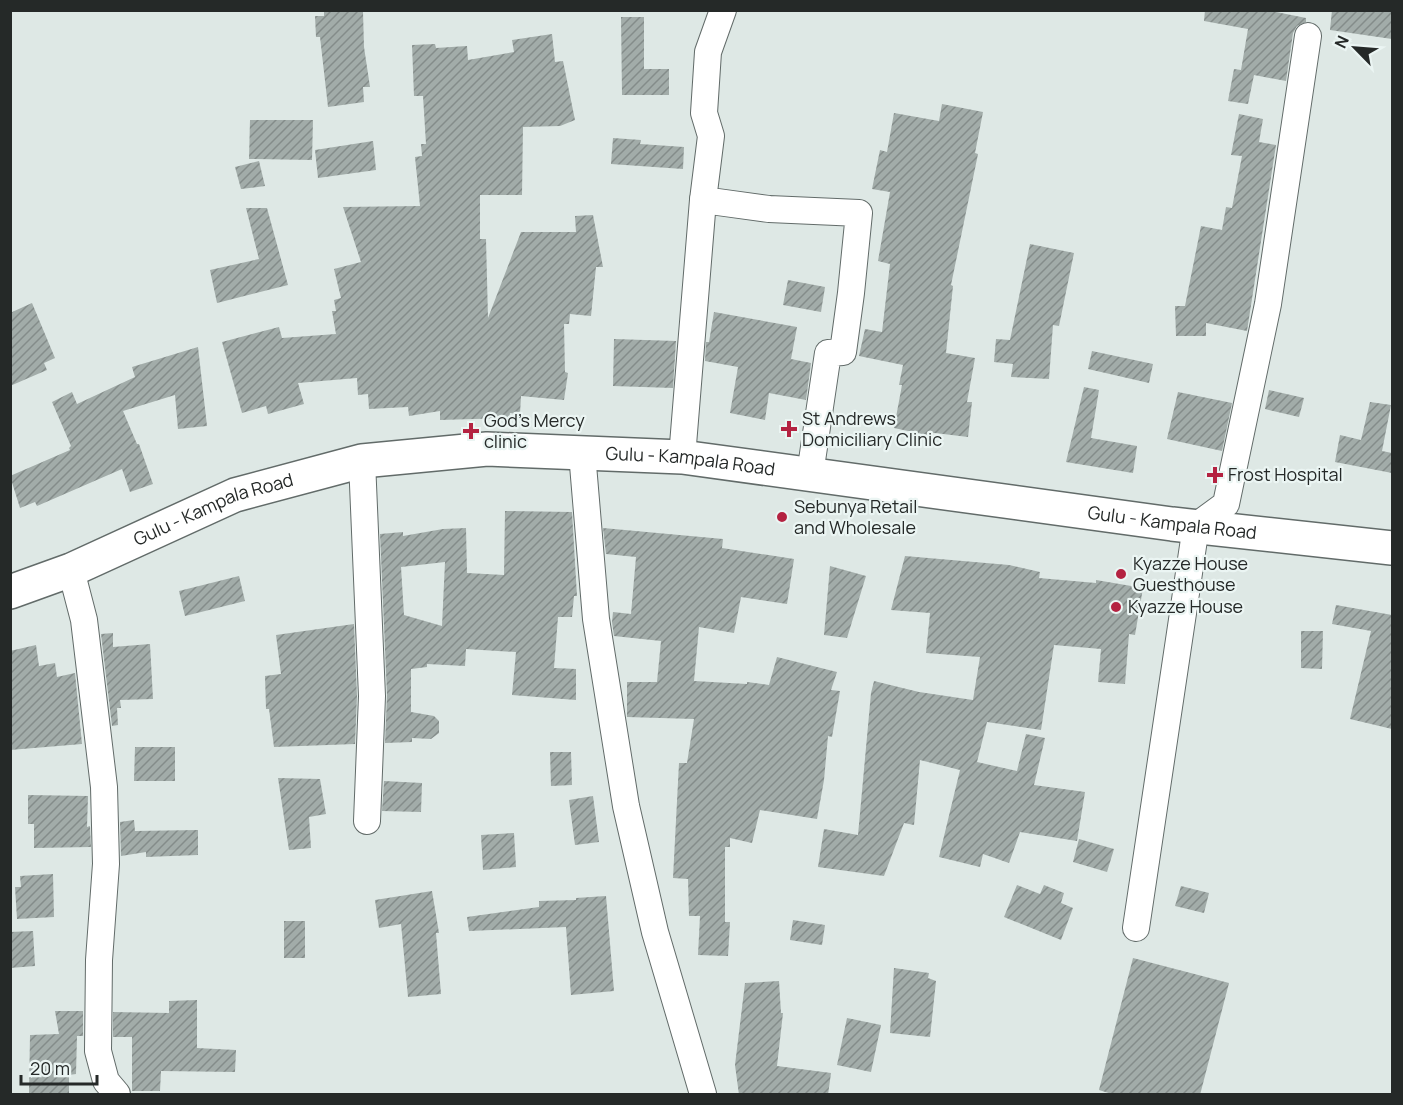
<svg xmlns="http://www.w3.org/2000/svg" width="1403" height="1105" viewBox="0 0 1403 1105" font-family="Manrope,sans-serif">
  <defs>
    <pattern id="building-hatch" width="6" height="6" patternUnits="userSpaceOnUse" patternTransform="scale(1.5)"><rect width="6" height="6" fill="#a2aca9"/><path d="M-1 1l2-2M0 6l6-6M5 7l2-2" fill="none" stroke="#848c8a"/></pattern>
  </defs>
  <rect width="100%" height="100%" fill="#dee8e5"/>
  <g fill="url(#building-hatch)" fill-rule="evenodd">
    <polygon points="324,10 363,12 364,47 370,87 363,87 364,102 328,107 320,37 316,37 315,16 324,16"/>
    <polygon points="1205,10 1266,10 1306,18 1306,22 1297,26 1293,33 1286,81 1254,75 1248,104 1228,101 1234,69 1241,70 1248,29 1204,21"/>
    <polygon points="1332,10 1392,10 1392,39 1330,30"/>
    <polygon points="621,17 644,17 644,69 669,69 669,95 622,95"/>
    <polygon points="552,34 555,62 563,61 575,120 560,126 523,127 522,195 480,195 480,239 486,239 488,318 521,232 576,232 575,216 593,215 603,267 596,267 591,316 570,314 569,324 564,324 565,372 568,373 564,400 521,396 520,414 510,413 509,418 440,420 440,411 409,416 408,407 369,409 368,394 358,395 357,378 298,383 304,404 268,414 266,406 242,413 222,342 279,327 282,338 336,334 332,311 336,311 334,300 341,298 334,269 361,262 343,207 420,206 415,157 422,156 421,144 426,144 423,96 414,96 412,45 435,44 436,48 467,46 468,60 514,52 512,40"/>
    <polygon points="942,104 983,112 975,153 978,154 951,285 953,286 946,353 975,358 967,402 972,402 968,437 927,432 927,435 894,428 902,385 899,385 903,365 859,356 865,329 882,332 890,264 878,261 890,192 872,189 880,150 887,152 894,113 939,121"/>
    <polygon points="1239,114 1263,119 1259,142 1276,145 1247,331 1206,323 1206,336 1176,336 1175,306 1185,306 1201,226 1222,230 1226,207 1232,208 1242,156 1231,155"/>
    <polygon points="250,120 313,120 312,160 249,159"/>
    <polygon points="613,138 641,140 640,144 684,147 683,169 611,164"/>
    <polygon points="373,141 376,170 318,178 315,150"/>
    <polygon points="259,161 265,186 241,189 235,167"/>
    <polygon points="246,208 267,208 288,285 217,303 210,270 259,259"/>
    <polygon points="1030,244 1074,253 1059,326 1053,325 1049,379 1011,377 1013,364 994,362 996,339 1010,340"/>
    <polygon points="788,280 825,287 821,312 783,305"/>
    <polygon points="32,303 55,358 44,363 47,370 10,386 10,313"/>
    <polygon points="714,312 797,327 791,359 811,363 806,400 769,393 765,420 730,413 738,367 705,361 706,342 709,342"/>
    <polygon points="614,339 676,341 673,388 613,386"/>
    <polygon points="198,347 207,426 178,429 175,395 123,411 137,444 139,444 153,484 130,492 122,469 37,506 35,502 20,508 10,476 70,450 69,448 71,446 52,402 72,392 77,404 135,377 132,367"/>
    <polygon points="1092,351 1153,364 1149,383 1088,369"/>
    <polygon points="1084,387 1099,390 1091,438 1137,446 1133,473 1066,462"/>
    <polygon points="1269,390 1304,398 1299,417 1265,409"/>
    <polygon points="1178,392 1232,403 1222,451 1167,439"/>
    <polygon points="1370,402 1391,405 1382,451 1392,453 1392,473 1335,462 1340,435 1361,440"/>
    <path d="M505 511 572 512 577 596H574L572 617H558L554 668 576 669V700L512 695 516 652 466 649 465 666 427 664V667L411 669V712L434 716 439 721V733L431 739 412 738V742L385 743 387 695 380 534 403 532V536L443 529 466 528 467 573 504 575ZM445 562 442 626 404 615 401 567Z"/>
    <polygon points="603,528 723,539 722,548 794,559 787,604 741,597 734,633 699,627 694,681 747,684 747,682 769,685 777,657 837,672 831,690 840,691 832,737 828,736 824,780 817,819 760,810 752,843 730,838 730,847 725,847 725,922 730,922 728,956 698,955 700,916 689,916 688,879 673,878 679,763 687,763 694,719 627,717 627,682 657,682 661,641 614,636 612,622 613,612 631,614 636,557 606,554"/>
    <polygon points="905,556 1009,565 1040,572 1039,578 1096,583 1096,580 1143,588 1135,635 1129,634 1125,684 1098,682 1101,649 1054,645 1041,730 987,722 977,762 1017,771 1026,734 1045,738 1034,785 1085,792 1077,841 1020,832 1009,863 983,854 980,867 939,857 960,770 920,760 914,825 904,823 884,876 818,867 824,829 858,835 871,693 874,681 919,692 973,700 980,657 926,653 930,613 891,610"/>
    <polygon points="830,566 866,576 847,638 824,635"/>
    <polygon points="239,576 245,601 185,616 179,591"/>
    <polygon points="1336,605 1392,615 1392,729 1350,719 1371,631 1332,624"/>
    <polygon points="354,624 357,696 355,744 274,747 269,709 266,709 265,676 281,674 276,635"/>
    <polygon points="1301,631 1323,631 1322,669 1301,668"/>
    <polygon points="113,633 113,647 150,644 153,699 120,700 121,708 117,708 118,725 112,726 101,634"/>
    <polygon points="36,645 39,666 55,663 57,677 75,673 82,744 10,750 10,651"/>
    <polygon points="135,747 175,747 175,781 134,781"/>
    <polygon points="550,752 571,752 572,785 551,786"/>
    <polygon points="278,778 320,779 326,814 309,817 311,848 289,850"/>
    <polygon points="384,781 422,783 421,812 382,811"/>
    <polygon points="28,795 88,796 87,827 90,826 91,847 34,848 34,824 28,824"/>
    <polygon points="593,796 599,842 575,845 569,800"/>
    <polygon points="134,820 135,831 198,830 198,855 146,857 146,852 121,856 120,822"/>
    <polygon points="514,833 516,867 483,870 481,835"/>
    <polygon points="1079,839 1114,849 1107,872 1073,862"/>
    <polygon points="53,874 54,917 17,919 15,887 21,887 20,876"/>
    <polygon points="1017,885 1040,894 1044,885 1064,893 1061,903 1073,908 1061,940 1004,917"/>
    <polygon points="1181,886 1209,893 1204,913 1175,906"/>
    <polygon points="432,891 439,933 436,933 441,994 408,997 401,924 379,928 375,900"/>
    <polygon points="606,896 614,991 571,995 566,927 469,931 467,917 539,907 539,901 576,900 576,898"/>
    <polygon points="793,920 825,925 822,945 790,940"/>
    <rect x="284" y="921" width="21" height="37"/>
    <polygon points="33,931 35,966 10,968 10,932"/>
    <polygon points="1133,958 1229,983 1200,1095 1115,1095 1099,1090"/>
    <polygon points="894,968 929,973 928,978 936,981 930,1037 890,1033"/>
    <polygon points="779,981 781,1013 783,1013 777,1066 831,1073 828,1095 739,1095 735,1065 745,983"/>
    <polygon points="197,1000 197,1048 236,1050 235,1072 161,1071 160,1091 132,1091 132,1037 113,1037 113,1012 169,1013 169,1001"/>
    <polygon points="55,1011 83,1011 83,1036 77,1036 76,1074 69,1075 69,1093 29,1093 30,1035 59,1034"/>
    <polygon points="847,1018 881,1025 871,1072 837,1065"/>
  </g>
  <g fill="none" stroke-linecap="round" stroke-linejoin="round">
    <defs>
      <g id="minor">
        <polyline points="723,10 708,52 704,113 711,136 703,200 769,209 859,213 851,293 843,352 828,353 810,474"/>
        <polyline points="582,453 596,619 626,806 655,932 703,1094"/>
        <polyline points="682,457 703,200"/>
        <polyline points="362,461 372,696 367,821"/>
        <polyline points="71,570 84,620 104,787 106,864 99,960 98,1051 106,1081 117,1094"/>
        <polyline points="1136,928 1196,526 1226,504 1268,304 1308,36"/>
      </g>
      <g id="major">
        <path id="s1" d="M10 592 71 570 235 495 362 461 487 449 682 457 1172 524 1392 548"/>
      </g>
    </defs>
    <use href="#minor" stroke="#626b69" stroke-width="28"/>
    <use href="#major" stroke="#626b69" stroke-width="36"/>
    <use href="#minor" stroke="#fff" stroke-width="26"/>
    <use href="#major" stroke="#fff" stroke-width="33"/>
  </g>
  <g fill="#b42241" stroke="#ebf5f3" stroke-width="2">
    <path d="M786 420h6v6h6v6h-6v6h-6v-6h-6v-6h6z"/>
    <path d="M468 422h6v6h6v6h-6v6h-6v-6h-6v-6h6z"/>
    <path d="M1212 466h6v6h6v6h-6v6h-6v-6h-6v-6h6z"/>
    <circle cx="782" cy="517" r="6"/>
    <circle cx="1121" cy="574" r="6"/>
    <circle cx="1116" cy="607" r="6"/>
  </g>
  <g text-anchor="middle" stroke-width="4.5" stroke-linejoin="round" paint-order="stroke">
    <g font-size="18" fill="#252928" stroke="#ebf5f3" text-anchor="start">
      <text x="802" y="425">St Andrews<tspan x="802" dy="21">Domiciliary Clinic</tspan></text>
      <text x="484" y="427">God's Mercy<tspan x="484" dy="21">clinic</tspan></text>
      <text x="1228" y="481">Frost Hospital</text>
      <text x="794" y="513">Sebunya Retail<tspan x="794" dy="21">and Wholesale</tspan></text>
      <text x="1133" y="570">Kyazze House<tspan x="1133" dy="21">Guesthouse</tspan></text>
      <text x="1128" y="613">Kyazze House</text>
    </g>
    <g font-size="18" fill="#252928" stroke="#ebf5f3">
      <text dy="6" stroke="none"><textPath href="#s1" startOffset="706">Gulu - Kampala Road</textPath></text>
      <text dy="6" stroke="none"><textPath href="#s1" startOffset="220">Gulu - Kampala Road</textPath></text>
      <text dy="6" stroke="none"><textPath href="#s1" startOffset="1192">Gulu - Kampala Road</textPath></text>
    </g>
  </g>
  <rect width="1403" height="1105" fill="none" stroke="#252928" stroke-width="24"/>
  <g transform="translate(1355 48) rotate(295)" stroke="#ebf5f3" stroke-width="4.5" paint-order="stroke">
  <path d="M0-4.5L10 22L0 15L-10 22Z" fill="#252928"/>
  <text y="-9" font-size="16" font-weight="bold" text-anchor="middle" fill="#252928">N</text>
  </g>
  <path d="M21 1075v9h76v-9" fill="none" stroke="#252928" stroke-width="3"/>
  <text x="30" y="1075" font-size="18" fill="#252928" stroke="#ebf5f3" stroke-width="4.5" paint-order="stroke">20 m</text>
</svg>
